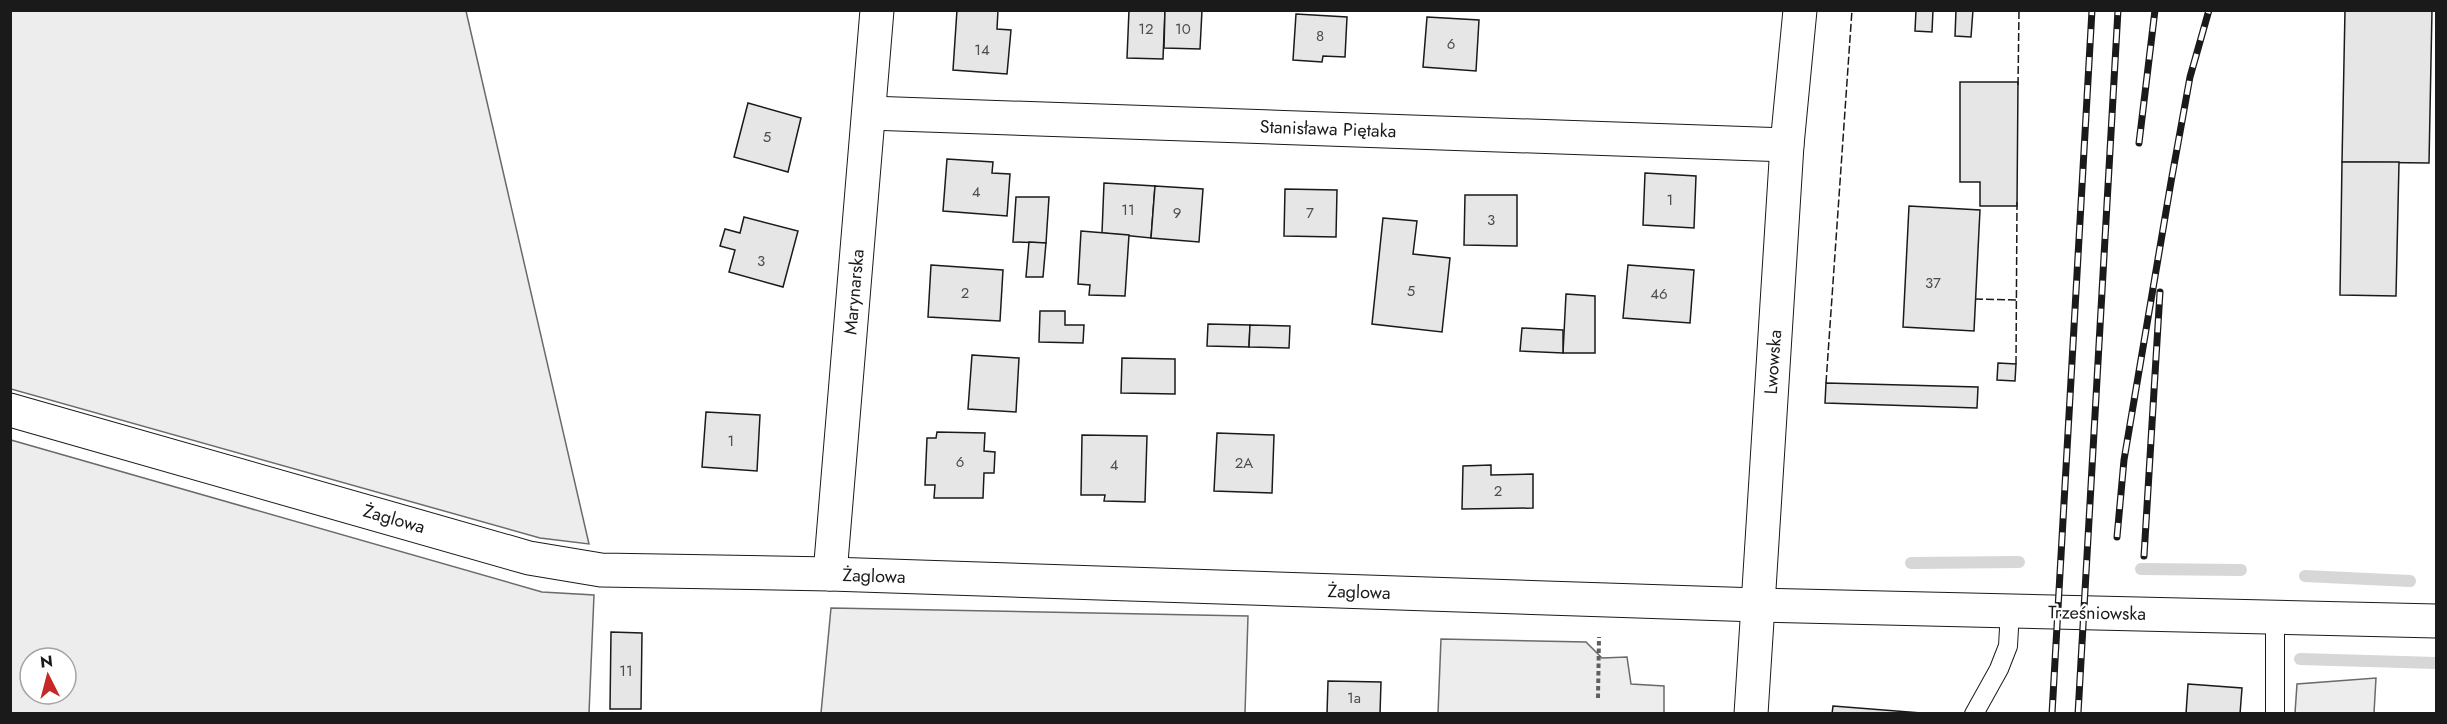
<svg xmlns="http://www.w3.org/2000/svg" width="2447" height="724" viewBox="0 0 2447 724" font-family="Jost,sans-serif">
  <rect width="100%" height="100%" fill="#fff"/>
  <g fill="#ededed" stroke="#6a6a6a" stroke-width="1.5" fill-rule="evenodd">
    <polygon points="10,11 466,11 589,544 540,538 11,389"/>
    <path d="M11 440 542 592 594 595 589 713H11ZM30 658H66V694H30Z"/>
    <polygon points="831,608 1248,616 1245,713 821,713"/>
    <polygon points="1441,639 1586,642 1602,658 1627,657 1631,684 1664,686 1664,713 1438,713"/>
    <polygon points="2376,678 2374,713 2295,713 2297,684"/>
  </g>
  <g fill="none" stroke-linecap="round" stroke-linejoin="round">
    <g stroke="#d7d7d7" stroke-width="12">
      <polyline points="1911,563 2019,562"/>
      <polyline points="2141,569 2241,570"/>
      <polyline points="2305,576 2410,581"/>
      <polyline points="2300,659 2436,663"/>
    </g>
  </g>
  <g fill="#e6e6e6" stroke="#1a1a1a" stroke-width="1.5">
    <polygon points="957,10 998,10 997,29 1011,30 1007,74 953,70"/>
    <polygon points="1129,10 1165,10 1163,59 1127,58"/>
    <polygon points="1165,10 1202,10 1200,49 1164,48"/>
    <polygon points="1916,10 1933,10 1932,32 1915,31"/>
    <polygon points="1956,10 1973,10 1971,37 1955,36"/>
    <polygon points="2345,10 2432,10 2429,163 2342,162"/>
    <polygon points="1296,14 1347,17 1345,57 1323,56 1322,62 1293,60"/>
    <polygon points="1427,17 1479,20 1476,71 1423,67"/>
    <polygon points="1960,82 2018,82 2017,206 1980,206 1980,182 1960,182"/>
    <polygon points="748,103 801,118 788,172 734,157"/>
    <polygon points="947,159 993,162 992,173 1010,174 1007,216 943,211"/>
    <polygon points="2342,162 2399,162 2396,296 2340,295"/>
    <polygon points="1645,173 1696,176 1694,228 1643,225"/>
    <polygon points="1104,183 1155,186 1151,238 1102,233"/>
    <polygon points="1155,186 1203,189 1199,242 1151,238"/>
    <polygon points="1285,189 1337,190 1336,237 1284,236"/>
    <polygon points="1465,195 1517,195 1517,246 1464,245"/>
    <polygon points="1016,197 1049,197 1046,243 1013,242"/>
    <polygon points="1909,206 1980,210 1974,331 1903,327"/>
    <polygon points="744,217 798,231 783,287 729,272 735,250 720,246 725,229 740,233"/>
    <polygon points="1383,218 1417,221 1413,254 1450,258 1442,332 1372,324"/>
    <polygon points="1081,231 1129,235 1125,296 1089,295 1090,285 1078,284"/>
    <polygon points="1029,242 1046,243 1043,277 1026,277"/>
    <polygon points="931,265 1003,270 1000,321 928,317"/>
    <polygon points="1628,265 1694,270 1690,323 1623,318"/>
    <polygon points="1566,294 1595,296 1595,353 1563,353"/>
    <polygon points="1040,311 1065,311 1065,325 1084,325 1083,343 1039,342"/>
    <polygon points="1208,324 1250,325 1249,347 1207,346"/>
    <polygon points="1250,325 1290,326 1289,348 1249,347"/>
    <polygon points="1522,328 1563,330 1563,353 1520,351"/>
    <polygon points="972,355 1019,358 1016,412 968,409"/>
    <polygon points="1122,358 1175,359 1175,394 1121,393"/>
    <polygon points="1998,363 2016,364 2015,381 1997,380"/>
    <polygon points="1826,383 1978,387 1977,408 1825,403"/>
    <polygon points="706,412 760,415 757,471 702,467"/>
    <polygon points="937,432 985,433 984,451 995,452 994,473 984,473 983,498 934,498 935,485 925,485 927,438 936,438"/>
    <polygon points="1217,433 1274,435 1272,493 1214,491"/>
    <polygon points="1082,435 1147,436 1145,502 1104,501 1105,495 1081,495"/>
    <polygon points="1491,465 1491,475 1533,474 1533,508 1462,509 1463,466"/>
    <polygon points="611,632 642,633 641,709 610,709"/>
    <polygon points="1328,681 1381,682 1380,714 1327,714"/>
    <polygon points="2188,684 2242,688 2240,714 2186,714"/>
    <polygon points="1833,706 1934,714 1832,714"/>
  </g>
  <g fill="none" stroke-linecap="round" stroke-linejoin="round">
    <defs>
      <g id="lane">
        <polyline points="2275,617 2275,714"/>
        <polyline points="1974,714 1999,669 2008,646 2010,611"/>
      </g>
      <g id="street">
        <polyline points="869,113 1787,145"/>
        <polyline points="10,410 529,558 601,570 830,574 1758,605"/>
        <polyline points="830,574 877,10"/>
      </g>
      <polyline id="secondary" points="1751,714 1758,605"/>
      <polyline id="primary" points="1800,10 1787,145 1758,605 2436,621"/>
    </defs>
    <use href="#lane" stroke="#1a1a1a" stroke-width="20"/>
    <use href="#street" stroke="#1a1a1a" stroke-width="35"/>
    <use href="#secondary" stroke="#1a1a1a" stroke-width="35"/>
    <use href="#primary" stroke="#1a1a1a" stroke-width="35"/>
    <polyline stroke="#5f5f5f" stroke-width="4" stroke-dasharray="4.5 3" stroke-linecap="butt" points="1598,698 1599,637"/>
    <use href="#lane" stroke="#fff" stroke-width="18"/>
    <use href="#street" stroke="#fff" stroke-width="33"/>
    <use href="#secondary" stroke="#fff" stroke-width="33"/>
    <use href="#primary" stroke="#fff" stroke-width="33"/>
    <defs>
      <g id="rail">
        <polyline points="2139,143 2155,10"/>
        <polyline points="2117,537 2124,460 2171,182 2190,77 2209,10"/>
        <polyline points="2144,556 2160,292"/>
        <polyline points="2052,714 2092,10"/>
        <polyline points="2078,714 2118,10"/>
      </g>
    </defs>
    <use href="#rail" stroke="#1a1a1a" stroke-width="7"/>
    <use href="#rail" stroke="#fff" stroke-width="4.5" stroke-dasharray="14" stroke-linecap="butt"/>
    <g stroke="#1a1a1a" stroke-width="1.5" stroke-dasharray="8 3" stroke-linecap="butt">
      <polyline points="2018,85 2019,10"/>
      <polyline points="1975,299 2016,300"/>
      <polyline points="2016,364 2017,202"/>
      <polyline points="1826,383 1852,10"/>
    </g>
  </g>
  <g text-anchor="middle" stroke-width="4.5" stroke-linejoin="round" paint-order="stroke">
    <g font-size="15" fill="#4d4d4d">
      <text x="1146" y="34">12</text>
      <text x="1183" y="34">10</text>
      <text x="1320" y="41">8</text>
      <text x="1451" y="49">6</text>
      <text x="982" y="55">14</text>
      <text x="767" y="142">5</text>
      <text x="976" y="197">4</text>
      <text x="1670" y="205">1</text>
      <text x="1128" y="215">11</text>
      <text x="1177" y="218">9</text>
      <text x="1310" y="218">7</text>
      <text x="1491" y="225">3</text>
      <text x="761" y="266">3</text>
      <text x="1933" y="288">37</text>
      <text x="1411" y="296">5</text>
      <text x="965" y="298">2</text>
      <text x="1659" y="299">46</text>
      <text x="731" y="446">1</text>
      <text x="960" y="467">6</text>
      <text x="1244" y="468">2A</text>
      <text x="1114" y="470">4</text>
      <text x="1498" y="496">2</text>
      <text x="626" y="676">11</text>
      <text x="1354" y="703">1a</text>
    </g>
    <g font-size="18" fill="#1a1a1a" stroke="#fff">
      <text transform="translate(1328 129) rotate(2)" y="6">Stanisława Piętaka</text>
      <text transform="translate(854 292) rotate(-85)" y="6">Marynarska</text>
      <text transform="translate(1773 362) rotate(-86)" y="6">Lwowska</text>
      <text transform="translate(394 519) rotate(16)" y="6">Żaglowa</text>
      <text transform="translate(874 576) rotate(2)" y="6">Żaglowa</text>
      <text transform="translate(1359 592) rotate(2)" y="6">Żaglowa</text>
      <text transform="translate(2097 613) rotate(1)" y="6">Trześniowska</text>
    </g>
  </g>
  <rect width="2447" height="724" fill="none" stroke="#1a1a1a" stroke-width="24"/>
  <g transform="translate(48 676) rotate(354)"><circle r="28" fill="#ffffff" stroke="#a3a3a3" stroke-width="1.5"/>
  <path d="M0-4.5L10 22L0 15L-10 22Z" fill="#c62828"/>
  <text y="-9" font-size="16" font-weight="bold" text-anchor="middle" fill="#1a1a1a">N</text>
  </g>
</svg>
